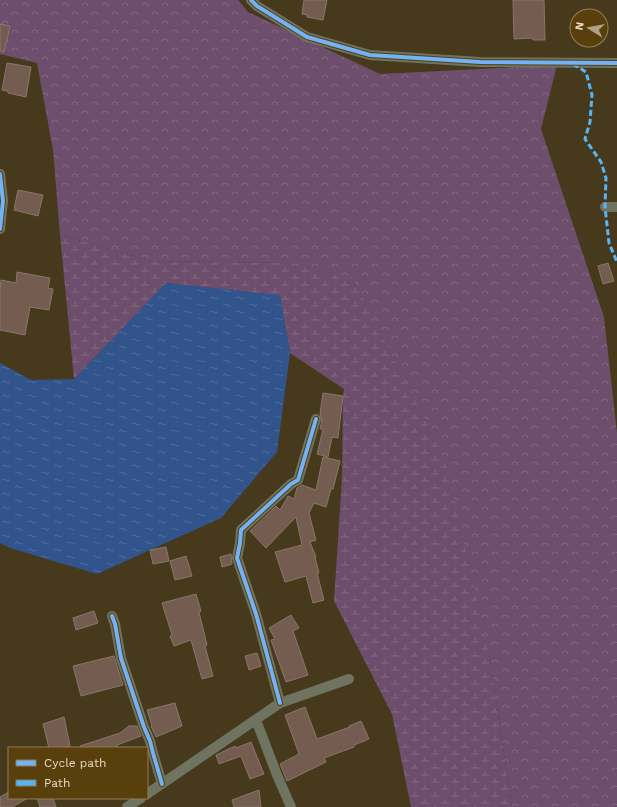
<svg xmlns="http://www.w3.org/2000/svg" width="617" height="807" viewBox="0 0 617 807" font-family="'Work Sans',sans-serif">
  <defs>
    <pattern id="forest-crowns" width="20" height="18" patternUnits="userSpaceOnUse"><rect width="20" height="18" fill="#6d4f6d"/><path d="M2 6a3 3 0 1 1 6 0M12 15a3 3 0 1 1 6 0" fill="none" stroke="#826880"/></pattern>
    <pattern id="wetland-marsh" width="20" height="14" patternUnits="userSpaceOnUse"><rect width="20" height="14" fill="#6d4f6d"/><path d="M1 5h8M5 5V1M11 12h8M15 12V8" fill="none" stroke="#826880"/></pattern>
    <pattern id="water-ripples" width="26" height="14" patternUnits="userSpaceOnUse"><rect width="26" height="14" fill="#32548d"/><path d="M2 4q2-2 4 0t4 0M15 11q2-2 4 0t4 0" fill="none" stroke="#506c9b"/></pattern>
  </defs>
  <rect width="100%" height="100%" fill="#46391c"/>
  <polygon fill="url(#forest-crowns)" points="0,0 238,0 248,12 380,74 557,65 541,129 604,317 617,433 617,807 512,807 489,653 281,263 151,261 60,235 53,150 37,63 0,54"/>
  <polygon fill="url(#wetland-marsh)" points="60,235 151,261 281,263 353,278 445,460 489,653 512,807 411,807 392,714 334,601 342,478 343,396 344,389 290,353 280,296 166,283 74,379"/>
  <polygon fill="url(#water-ripples)" points="166,283 280,295 290,353 277,452 221,518 97,574 10,548 0,543 0,363 31,380 74,379"/>
  <g fill="#745d50" stroke="#89776a">
    <polygon points="304,0 327,0 323,20 307,17 307,15 302,14"/>
    <polygon points="513,0 544,0 545,40 533,40 533,38 514,39"/>
    <polygon points="0,24 10,26 4,52 0,51"/>
    <polygon points="7,63 31,67 26,97 8,93 8,91 2,90"/>
    <polygon points="18,190 43,195 38,216 14,210"/>
    <polygon points="608,263 614,281 603,284 598,266"/>
    <polygon points="17,272 50,278 48,288 53,289 49,310 30,307 25,335 0,330 0,289 1,280 16,283"/>
    <polygon points="323,393 343,396 338,438 332,437 328,457 317,454 323,429 320,429 322,420 320,414"/>
    <polygon points="323,457 340,461 333,489 331,489 326,507 314,503 309,513 316,540 310,542 316,557 315,557 319,573 317,573 324,600 313,603 306,576 285,582 275,552 302,545 296,517 266,548 250,531 276,506 280,510 288,496 294,499 297,488 302,485 316,490"/>
    <polygon points="166,547 169,561 153,564 150,550"/>
    <polygon points="231,554 232,564 222,567 220,557"/>
    <polygon points="186,556 192,576 175,580 170,561"/>
    <polygon points="196,594 201,611 199,612 207,645 205,646 213,676 202,679 191,640 174,646 170,636 172,635 162,603"/>
    <polygon points="94,611 98,623 76,630 73,618"/>
    <polygon points="291,615 299,628 293,631 308,675 286,682 271,640 275,639 269,628"/>
    <polygon points="257,653 261,666 249,670 245,656"/>
    <polygon points="114,656 123,685 81,696 73,666"/>
    <polygon points="175,703 182,726 156,737 151,726 152,726 147,710"/>
    <polygon points="305,707 317,739 350,727 349,726 361,721 369,739 354,745 354,747 324,758 326,762 287,781 280,764 299,754 285,715"/>
    <polygon points="64,717 70,746 63,748 49,748 43,724"/>
    <polygon points="129,726 137,726 141,736 117,745 118,748 80,748 80,746 120,733"/>
    <polygon points="251,742 264,774 250,779 241,756 219,764 216,755 235,746 236,748"/>
    <polygon points="259,790 261,807 234,807 232,800"/>
    <polygon points="9,792 9,798 28,798 12,807 0,807 0,797"/>
    <polygon points="37,798 53,798 56,807 40,807"/>
  </g>
  <g fill="none" stroke-linecap="round" stroke-linejoin="round">
    <g stroke="#6e7460" stroke-width="10">
      <polyline points="251,0 257,6 307,37 370,55 480,62 617,63"/>
      <polyline points="0,174 3,201 0,229"/>
      <polyline points="605,207 617,207"/>
      <polyline points="112,616 115,624 121,658 144,727 150,741 153,753 162,784"/>
      <polyline points="280,703 256,614 237,558 240,543 241,530 291,484 298,480 316,419"/>
      <polyline points="256,720 277,775 291,807"/>
      <polyline points="147,794 280,703 349,679"/>
      <polyline points="127,807 141,798"/>
    </g>
    <polyline stroke="#56b5f8" stroke-width="3" stroke-dasharray="6 3" stroke-linecap="butt" points="573,64 586,72 592,95 590,122 585,139 601,162 606,178 605,207 609,243 617,262"/>
    <defs>
      <g id="cycleway">
        <polyline points="251,0 257,6 307,37 370,55 480,62 617,63"/>
        <polyline points="0,174 3,201 0,229"/>
        <polyline points="112,616 115,624 121,658 144,727 150,741 153,753 162,784"/>
        <polyline points="280,703 256,614 237,558 240,543 241,530 291,484 298,480 316,419"/>
      </g>
    </defs>
    <use href="#cycleway" stroke="#583f0b" stroke-width="6"/>
    <use href="#cycleway" stroke="#73b2f8" stroke-width="4"/>
  </g>
  <rect x="8" y="747" width="140" height="52" fill="#583f0b" stroke="#927d54"/>
  <rect x="16" y="760" width="20" height="6" fill="#73b2f8" stroke="#927d54"/>
  <text x="44" y="767" font-size="12" fill="#e8d9c1">Cycle path</text>
  <rect x="16" y="780" width="20" height="6" fill="#56b5f8" stroke="#927d54"/>
  <text x="44" y="787" font-size="12" fill="#e8d9c1">Path</text>
  <g transform="translate(589 28) rotate(281)"><circle r="19" fill="#583f0b" stroke="#927d54"/>
  <path d="M0-3L7 15L0 10L-7 15Z" fill="#afa187"/>
  <text y="-6" font-size="11" font-weight="bold" text-anchor="middle" fill="#e8d9c1">N</text>
  </g>
</svg>
